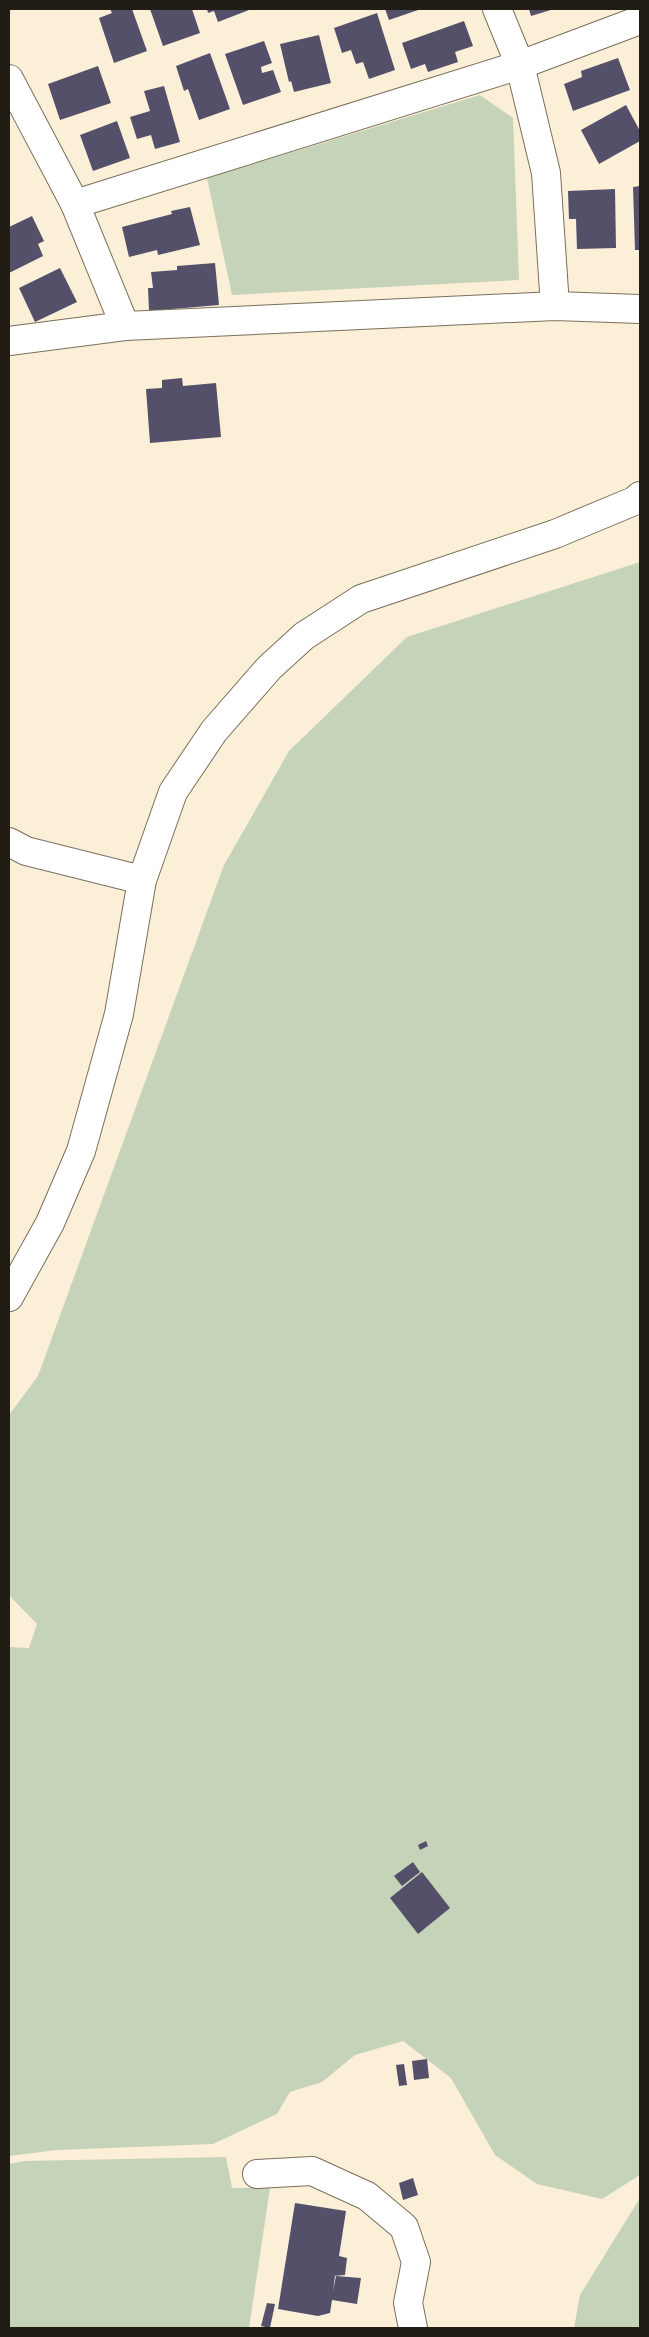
<svg xmlns="http://www.w3.org/2000/svg" width="649" height="2337" viewBox="0 0 649 2337" font-family="Bitter,serif">
  <rect width="100%" height="100%" fill="#fbefd8"/>
  <g fill="#c5d3b8">
    <polygon points="480,95 513,118 519,280 232,295 207,178"/>
    <polygon points="640,562 640,2175 602,2199 537,2184 495,2155 451,2078 403,2041 355,2055 322,2082 290,2092 277,2114 213,2144 57,2150 9,2156 9,1647 29,1648 37,1624 9,1595 9,1415 38,1376 224,865 289,751 407,637"/>
    <polygon points="226,2157 232,2188 270,2188 249,2328 9,2328 9,2164 24,2161"/>
    <polygon points="640,2198 640,2328 574,2328 580,2295"/>
  </g>
  <g fill="#55506a">
    <polygon points="110,9 132,9 147,51 114,63 99,18 112,13"/>
    <polygon points="150,9 192,9 200,33 163,46"/>
    <polygon points="207,9 248,9 249,10 218,22 214,11 208,13"/>
    <polygon points="385,9 421,9 389,20"/>
    <polygon points="529,9 554,9 531,16"/>
    <polygon points="377,13 395,70 369,79 363,62 356,64 351,50 342,53 334,28"/>
    <polygon points="464,21 473,46 455,52 458,62 428,72 425,64 411,69 402,43"/>
    <polygon points="319,35 331,83 294,92 291,81 289,82 280,44"/>
    <polygon points="264,41 272,63 261,67 262,73 273,70 281,92 243,105 225,54"/>
    <polygon points="210,53 230,109 199,120 188,89 184,91 176,66"/>
    <polygon points="618,58 630,90 573,111 564,84 582,77 581,71"/>
    <polygon points="98,66 111,103 60,120 48,84"/>
    <polygon points="164,86 180,142 155,149 151,135 137,139 130,117 150,111 144,91"/>
    <polygon points="626,105 640,131 640,141 599,164 581,130"/>
    <polygon points="117,121 130,158 93,171 80,135"/>
    <polygon points="640,186 640,250 635,250 633,187"/>
    <polygon points="615,189 616,248 577,249 576,219 569,219 568,191"/>
    <polygon points="190,207 200,245 158,255 157,250 129,257 122,227 172,214 171,211"/>
    <polygon points="32,216 44,241 38,244 43,256 9,273 9,227"/>
    <polygon points="215,263 219,305 149,311 148,288 153,288 151,272 177,270 177,266"/>
    <polygon points="60,268 77,302 35,322 19,288"/>
    <polygon points="182,378 183,386 216,383 221,437 150,443 146,389 162,388 162,380"/>
    <polygon points="426,1841 428,1846 420,1850 418,1845"/>
    <polygon points="413,1862 420,1872 402,1886 394,1876"/>
    <polygon points="422,1872 450,1908 418,1934 390,1898"/>
    <polygon points="427,2059 429,2078 414,2080 412,2061"/>
    <polygon points="404,2064 407,2085 399,2086 396,2065"/>
    <polygon points="413,2178 418,2195 403,2200 399,2183"/>
    <polygon points="295,2203 346,2211 339,2256 347,2258 345,2275 333,2276 335,2276 333,2291 336,2276 361,2278 357,2304 332,2300 330,2313 318,2316 278,2309"/>
    <polygon points="267,2303 275,2304 270,2328 261,2326"/>
  </g>
  <g fill="none" stroke-linecap="round" stroke-linejoin="round">
    <defs>
      <g id="minor">
        <polyline points="497,9 520,65 546,173 555,306"/>
        <polyline points="9,79 75,204 125,326"/>
        <polyline points="75,204 520,65 640,20"/>
        <polyline points="9,341 125,326 555,306 640,309"/>
        <polyline points="9,842 26,851 142,880"/>
        <polyline points="9,1297 50,1223 81,1151 119,1014 142,880 173,792 214,731 269,668 304,636 361,599 555,534 634,501 640,496"/>
        <polyline points="257,2174 312,2171 367,2196 404,2227 416,2262 408,2303 413,2328"/>
      </g>
    </defs>
    <use href="#minor" stroke="#7a6f5b" stroke-width="30"/>
    <use href="#minor" stroke="#fff" stroke-width="28"/>
  </g>
  <rect width="649" height="2337" fill="none" stroke="#211d15" stroke-width="20"/>
</svg>
